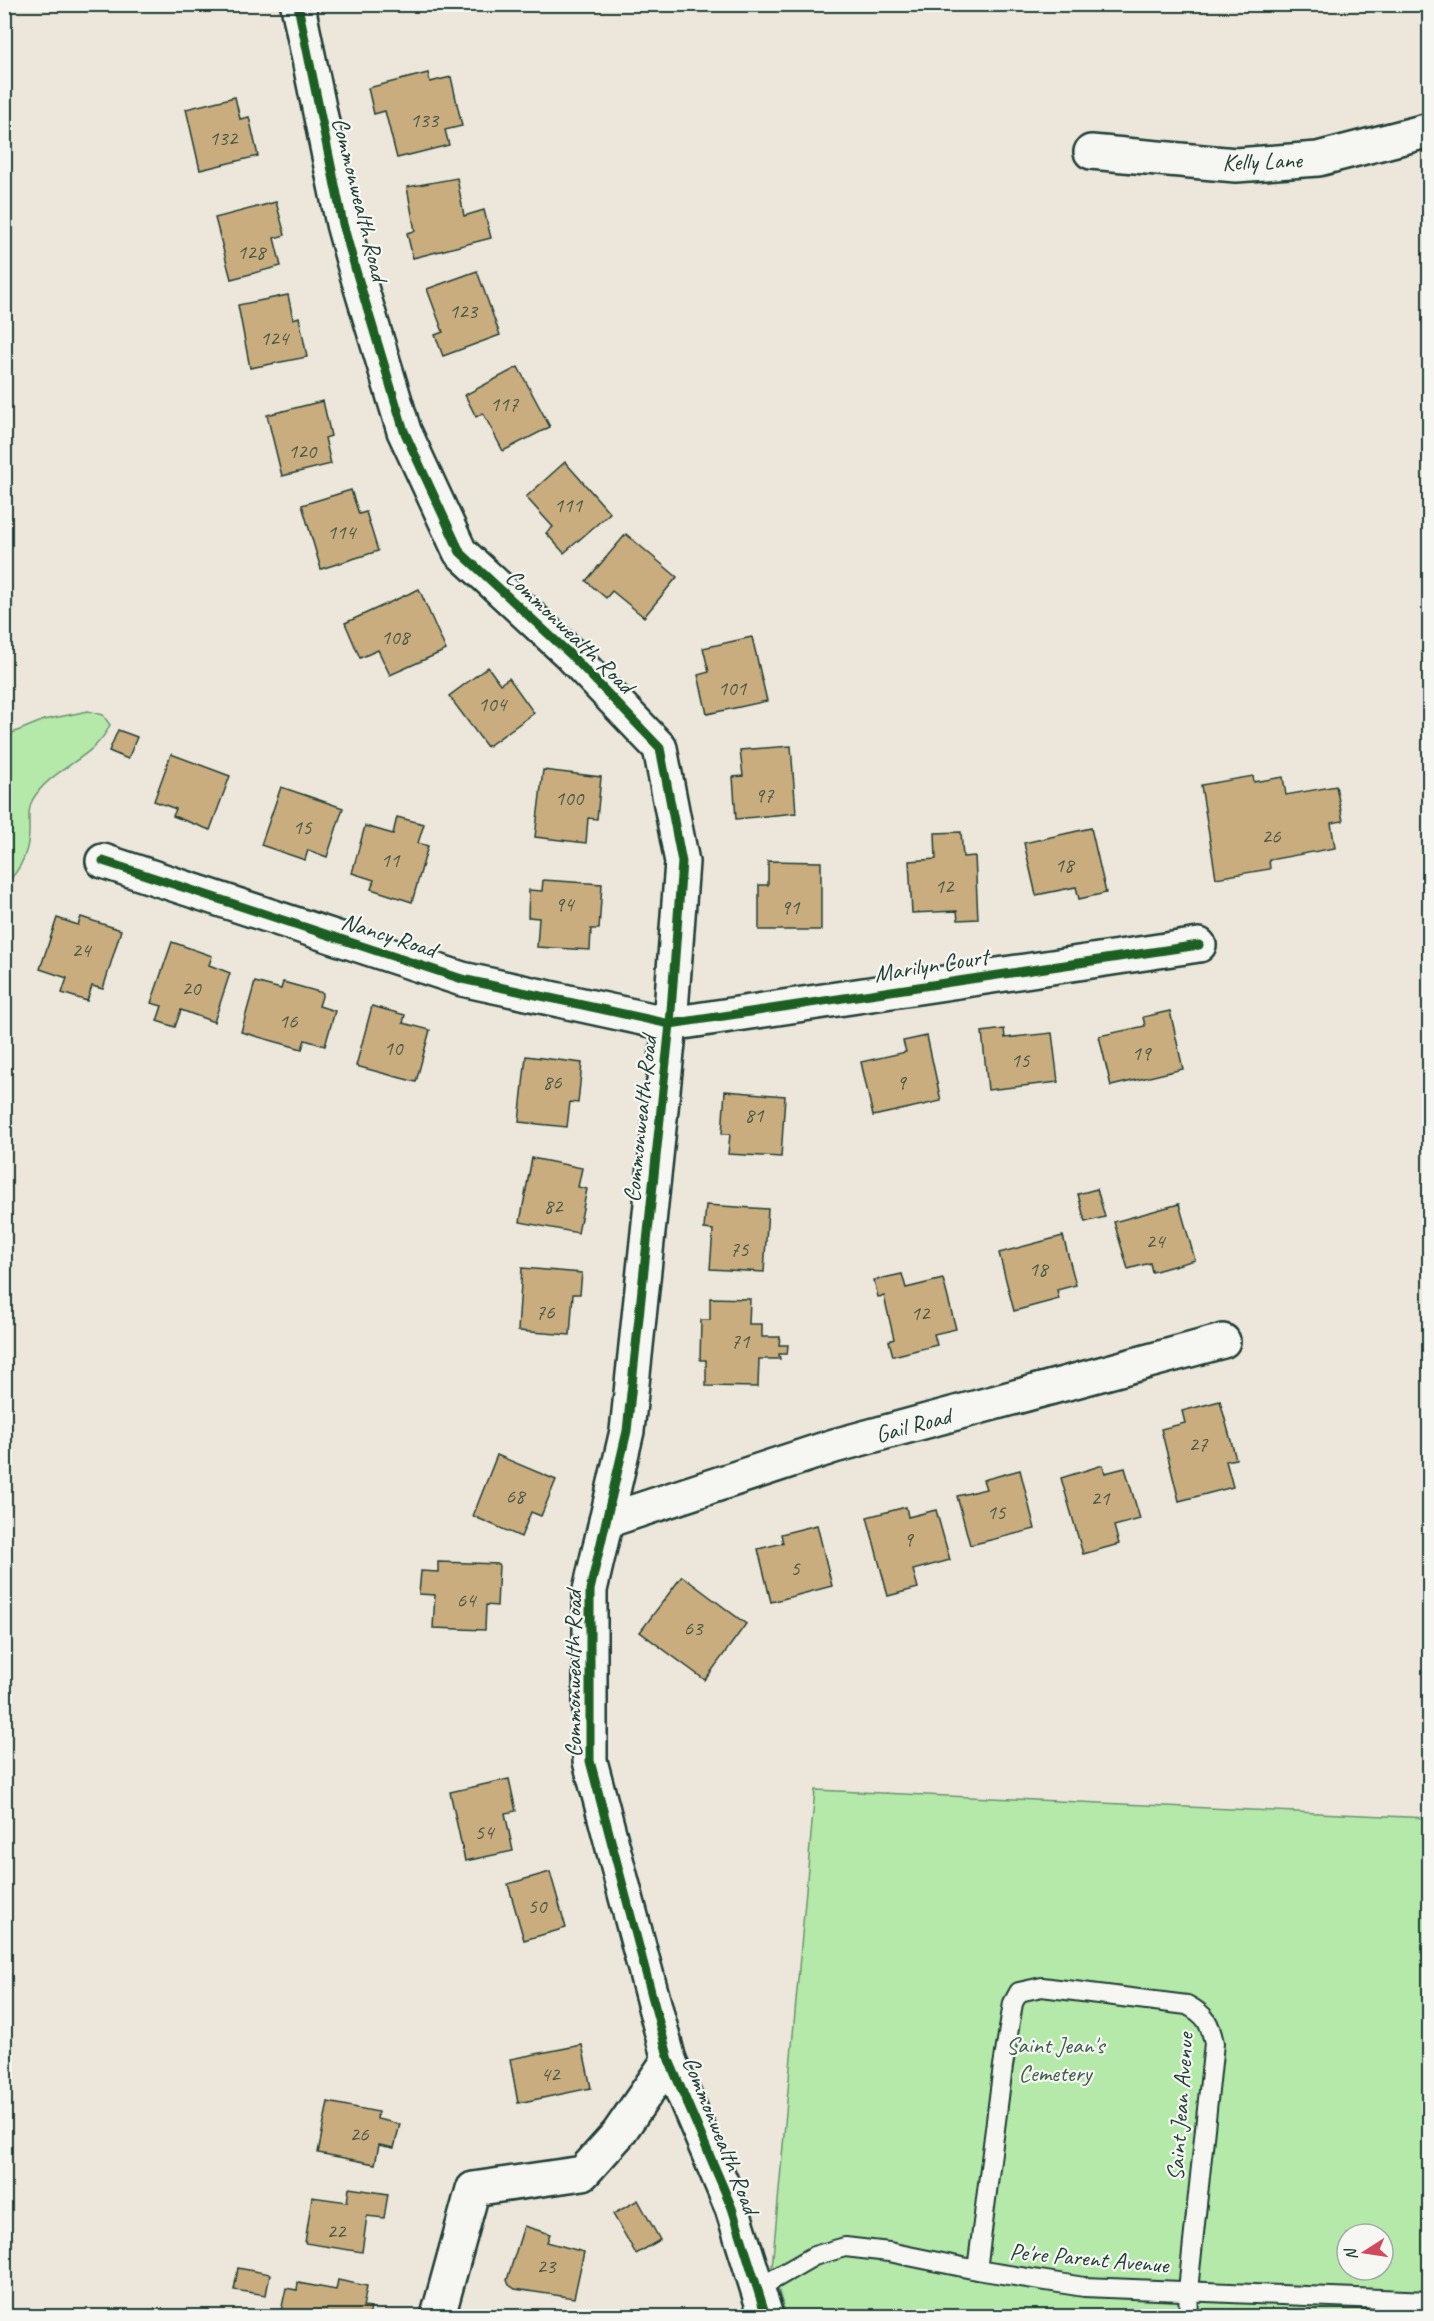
<svg xmlns="http://www.w3.org/2000/svg" width="1434" height="2321" viewBox="0 0 1434 2321" font-family="Caveat,sans-serif">
  <rect width="100%" height="100%" fill="#ede7db"/>
  <filter id="ink" filterUnits="userSpaceOnUse"><feTurbulence type="fractalNoise" baseFrequency=".0167" numOctaves="2"/><feDisplacementMap in="SourceGraphic" scale="12" xChannelSelector="R" yChannelSelector="G"/><feConvolveMatrix kernelMatrix="1 2 1 2 8 2 1 2 1" color-interpolation-filters="sRGB"/></filter>
  <g filter="url(#ink)">
    <g fill="#b5e9aa" stroke="#6a936f" stroke-width="1.5" fill-rule="evenodd">
      <path d="M88 711 103 715 110 725C94 760 52 767 33 799 28 808 29 817 29 826 30 848 22 870 5 884V736L44 720Z"/>
      <path d="M815 1790 1429 1818V2316H786L772 2268ZM1347 2234H1383V2270H1347Z"/>
    </g>
    <g fill="#c9ad7e" stroke="#1f3d34" stroke-width="1.5">
      <polygon points="428,73 430,82 451,77 462,126 445,130 449,145 397,158 385,111 374,114 368,88"/>
      <polygon points="235,97 240,119 249,117 258,156 200,170 186,109"/>
      <polygon points="457,178 464,216 484,210 491,238 413,258 407,233 415,231 407,187"/>
      <polygon points="276,202 285,235 274,238 281,266 231,279 215,218"/>
      <polygon points="477,271 500,335 443,356 435,335 443,332 427,289"/>
      <polygon points="288,295 293,319 299,317 307,357 250,368 238,305"/>
      <polygon points="518,367 550,427 503,451 483,413 476,417 465,395"/>
      <polygon points="323,401 331,436 325,438 331,464 282,476 267,415"/>
      <polygon points="565,462 610,513 564,553 546,533 553,527 526,497"/>
      <polygon points="351,490 359,514 366,512 378,551 321,569 302,505"/>
      <polygon points="626,534 677,577 644,617 612,591 606,598 586,581"/>
      <polygon points="419,589 446,650 390,675 378,650 360,658 345,623"/>
      <polygon points="752,637 767,701 707,714 698,675 709,672 703,648"/>
      <polygon points="488,667 500,684 509,678 534,713 487,747 449,696"/>
      <polygon points="118,730 137,737 128,759 109,751"/>
      <polygon points="791,746 796,813 736,819 733,777 743,776 740,750"/>
      <polygon points="171,754 230,776 210,830 173,816 176,809 154,801"/>
      <polygon points="543,770 601,777 597,819 588,818 586,843 535,837"/>
      <polygon points="1253,776 1254,782 1283,777 1286,795 1336,786 1343,821 1331,823 1335,848 1269,860 1270,869 1216,878 1201,785"/>
      <polygon points="281,787 343,808 327,857 308,850 305,860 261,845"/>
      <polygon points="397,817 424,824 418,843 428,846 412,902 371,889 374,880 352,873 365,826 393,834"/>
      <polygon points="1091,828 1106,893 1079,899 1076,887 1036,895 1024,843"/>
      <polygon points="961,832 963,857 975,856 978,919 958,920 957,911 912,913 909,861 936,859 935,833"/>
      <polygon points="768,861 821,862 821,930 759,930 759,885 768,885"/>
      <polygon points="543,880 602,884 599,929 591,929 590,950 537,947 539,918 528,917 529,890 542,891"/>
      <polygon points="81,917 121,930 103,989 92,986 87,1001 62,993 67,978 40,969 57,918 78,925"/>
      <polygon points="172,942 212,956 209,965 230,973 214,1022 181,1010 175,1027 157,1021 162,1006 151,1003"/>
      <polygon points="255,982 281,989 283,982 323,993 319,1006 335,1011 325,1046 305,1040 302,1049 241,1032"/>
      <polygon points="372,1006 405,1015 403,1023 430,1030 416,1082 356,1066"/>
      <polygon points="1170,1011 1183,1069 1111,1086 1099,1036 1145,1026 1143,1017"/>
      <polygon points="1004,1029 1005,1038 1052,1033 1058,1082 988,1090 982,1032"/>
      <polygon points="927,1036 941,1101 873,1116 861,1062 906,1052 903,1041"/>
      <polygon points="526,1056 582,1063 578,1103 570,1102 567,1127 519,1122"/>
      <polygon points="725,1091 785,1096 781,1157 728,1154 730,1134 722,1134"/>
      <polygon points="532,1158 582,1168 578,1187 587,1189 578,1233 520,1222"/>
      <polygon points="1097,1189 1105,1217 1085,1222 1078,1194"/>
      <polygon points="1179,1204 1195,1260 1152,1272 1150,1263 1128,1269 1114,1222"/>
      <polygon points="706,1205 768,1209 764,1272 710,1269 713,1230 704,1229"/>
      <polygon points="1063,1236 1076,1285 1057,1290 1059,1299 1014,1311 999,1253"/>
      <polygon points="522,1268 582,1273 580,1294 573,1294 570,1335 518,1331"/>
      <polygon points="902,1274 906,1288 943,1279 956,1329 934,1334 937,1345 893,1356 889,1341 894,1339 884,1296 878,1297 874,1280"/>
      <polygon points="710,1298 750,1299 749,1324 762,1324 762,1337 780,1337 779,1345 788,1345 787,1354 779,1354 780,1359 759,1359 758,1387 706,1386 706,1360 700,1360 701,1320 710,1320"/>
      <polygon points="1220,1401 1236,1459 1226,1461 1233,1487 1179,1501 1161,1429 1185,1423 1182,1411"/>
      <polygon points="497,1455 556,1480 541,1516 531,1512 521,1537 473,1516"/>
      <polygon points="1103,1465 1105,1473 1125,1468 1140,1519 1114,1526 1119,1544 1083,1554 1061,1478"/>
      <polygon points="1020,1470 1035,1529 970,1545 957,1496 986,1489 983,1480"/>
      <polygon points="906,1507 908,1517 936,1510 950,1560 913,1570 918,1588 888,1596 867,1517"/>
      <polygon points="817,1525 832,1586 771,1602 758,1549 783,1543 781,1534"/>
      <polygon points="438,1562 499,1564 497,1606 486,1605 485,1630 433,1628 435,1595 419,1594 421,1571 438,1572"/>
      <polygon points="682,1576 746,1624 705,1680 640,1632"/>
      <polygon points="509,1779 516,1811 505,1813 513,1851 465,1861 450,1792"/>
      <polygon points="550,1872 566,1928 524,1940 508,1884"/>
      <polygon points="582,2045 591,2088 518,2103 510,2059"/>
      <polygon points="328,2102 378,2112 377,2119 400,2124 394,2148 379,2145 375,2164 318,2153"/>
      <polygon points="349,2188 388,2194 384,2218 367,2216 362,2252 305,2243 312,2197 347,2202"/>
      <polygon points="638,2200 660,2240 636,2254 613,2214"/>
      <polygon points="524,2226 550,2234 547,2242 584,2252 574,2298 515,2289 509,2285 507,2280"/>
      <polygon points="238,2268 270,2274 266,2295 234,2290"/>
      <polygon points="338,2280 367,2286 363,2307 371,2308 369,2316 280,2316 286,2288 297,2290 298,2283 336,2290"/>
    </g>
    <g fill="none" stroke-linecap="round" stroke-linejoin="round">
      <defs>
        <g id="lane">
          <path d="M977 2270 1003 2066 1013 2003 1019 1992 1042 1987 1187 2005C1206 2015 1210 2023 1214 2043L1188 2290 1189 2316"/>
          <polyline points="757,2289 814,2256 845,2247 889,2252 977,2270 1084,2287 1430,2301"/>
        </g>
        <g id="street">
          <polyline points="298,6 343,224 356,271 404,431 460,552 570,654 660,748 682,862 670,1024 627,1431 590,1590 590,1761 669,2060 732,2208 766,2316"/>
          <polyline points="1091,152 1236,165 1318,159 1430,130"/>
          <polyline points="103,861 462,979 670,1024 1199,945"/>
          <polyline points="606,1521 834,1446 1223,1341"/>
          <polyline points="438,2316 473,2189 583,2173 618,2134 669,2060"/>
        </g>
      </defs>
      <use href="#lane" stroke="#1f3d34" stroke-width="22"/>
      <use href="#street" stroke="#1f3d34" stroke-width="38"/>
      <use href="#lane" stroke="#f6f6f2" stroke-width="18"/>
      <use href="#street" stroke="#f6f6f2" stroke-width="33"/>
      <defs>
        <g id="cycleway">
          <polyline points="298,6 343,224 356,271 404,431 460,552 570,654 660,748 682,862 670,1024 627,1431 590,1590 590,1761 669,2060 732,2208 766,2316"/>
          <polyline points="103,861 462,979 670,1024 1199,945"/>
        </g>
      </defs>
      <use href="#cycleway" stroke="#f6f6f2" stroke-width="13"/>
      <use href="#cycleway" stroke="#1b5e20" stroke-width="9"/>
    </g>
  </g>
  <g text-anchor="middle" stroke-width="4.5" stroke-linejoin="round" paint-order="stroke">
    <g font-size="21" fill="#4a5946">
      <text x="424" y="127">133</text>
      <text x="223" y="145">132</text>
      <text x="251" y="259">128</text>
      <text x="463" y="318">123</text>
      <text x="274" y="345">124</text>
      <text x="504" y="411">117</text>
      <text x="302" y="458">120</text>
      <text x="568" y="512">111</text>
      <text x="341" y="539">114</text>
      <text x="395" y="644">108</text>
      <text x="732" y="695">101</text>
      <text x="492" y="711">104</text>
      <text x="764" y="802">97</text>
      <text x="569" y="805">100</text>
      <text x="302" y="834">15</text>
      <text x="1271" y="843">26</text>
      <text x="390" y="867">11</text>
      <text x="1064" y="872">18</text>
      <text x="944" y="893">12</text>
      <text x="564" y="911">94</text>
      <text x="790" y="914">91</text>
      <text x="81" y="957">24</text>
      <text x="191" y="995">20</text>
      <text x="288" y="1028">16</text>
      <text x="393" y="1055">10</text>
      <text x="1141" y="1060">19</text>
      <text x="1020" y="1067">15</text>
      <text x="552" y="1089">86</text>
      <text x="901" y="1089">9</text>
      <text x="754" y="1122">81</text>
      <text x="553" y="1213">82</text>
      <text x="1155" y="1248">24</text>
      <text x="739" y="1256">75</text>
      <text x="1038" y="1276">18</text>
      <text x="545" y="1319">76</text>
      <text x="920" y="1320">12</text>
      <text x="740" y="1348">71</text>
      <text x="1198" y="1451">27</text>
      <text x="515" y="1503">68</text>
      <text x="1100" y="1505">21</text>
      <text x="996" y="1519">15</text>
      <text x="908" y="1546">9</text>
      <text x="795" y="1575">5</text>
      <text x="466" y="1607">64</text>
      <text x="693" y="1635">63</text>
      <text x="484" y="1839">54</text>
      <text x="537" y="1913">50</text>
      <text x="550" y="2081">42</text>
      <text x="359" y="2141">26</text>
      <text x="336" y="2238">22</text>
      <text x="546" y="2273">23</text>
    </g>
    <g font-size="24" fill="#1f3d34" stroke="#f6f6f2">
      <text transform="translate(1262 161) rotate(-2)" y="8">Kelly Lane</text>
      <text transform="translate(360 199) rotate(76)" y="8">Commonwealth Road</text>
      <text transform="translate(570 631) rotate(44)" y="8">Commonwealth Road</text>
      <text transform="translate(389 935) rotate(18)" y="8">Nancy Road</text>
      <text transform="translate(931 965) rotate(-9)" y="8">Marilyn Court</text>
      <text transform="translate(640 1119) rotate(-84)" y="8">Commonwealth Road</text>
      <text transform="translate(913 1425) rotate(-15)" y="8">Gail Road</text>
      <text transform="translate(573 1674) rotate(-90)" y="8">Commonwealth Road</text>
      <text transform="translate(1180 2107) rotate(-86)" y="8">Saint Jean Avenue</text>
      <text transform="translate(721 2135) rotate(68)" y="8">Commonwealth Road</text>
      <text transform="translate(1089 2258) rotate(5)" y="8">Pe're Parent Avenue</text>
    </g>
    <g font-size="24" fill="#3d5f4c" stroke="#f6f6f2">
      <text x="1055" y="2053">Saint Jean's<tspan x="1055" dy="28">Cemetery</tspan></text>
    </g>
  </g>
  <rect width="1434" height="2321" fill="none" stroke="#f6f6f2" stroke-width="24"/>
  <rect x="12" y="12" width="1410" height="2297" fill="none" stroke="#1f3d34" stroke-width="2" filter="url(#ink)"/>
  <g transform="translate(1365 2252) rotate(258)"><circle r="28" fill="#f6f6f2" stroke="#a0aca6" stroke-width="1.5"/>
  <path d="M0-4.5L10 22L0 15L-10 22Z" fill="#d1495b"/>
  <text y="-9" font-size="16" font-weight="bold" text-anchor="middle" fill="#1f3d34">N</text>
  </g>
</svg>
